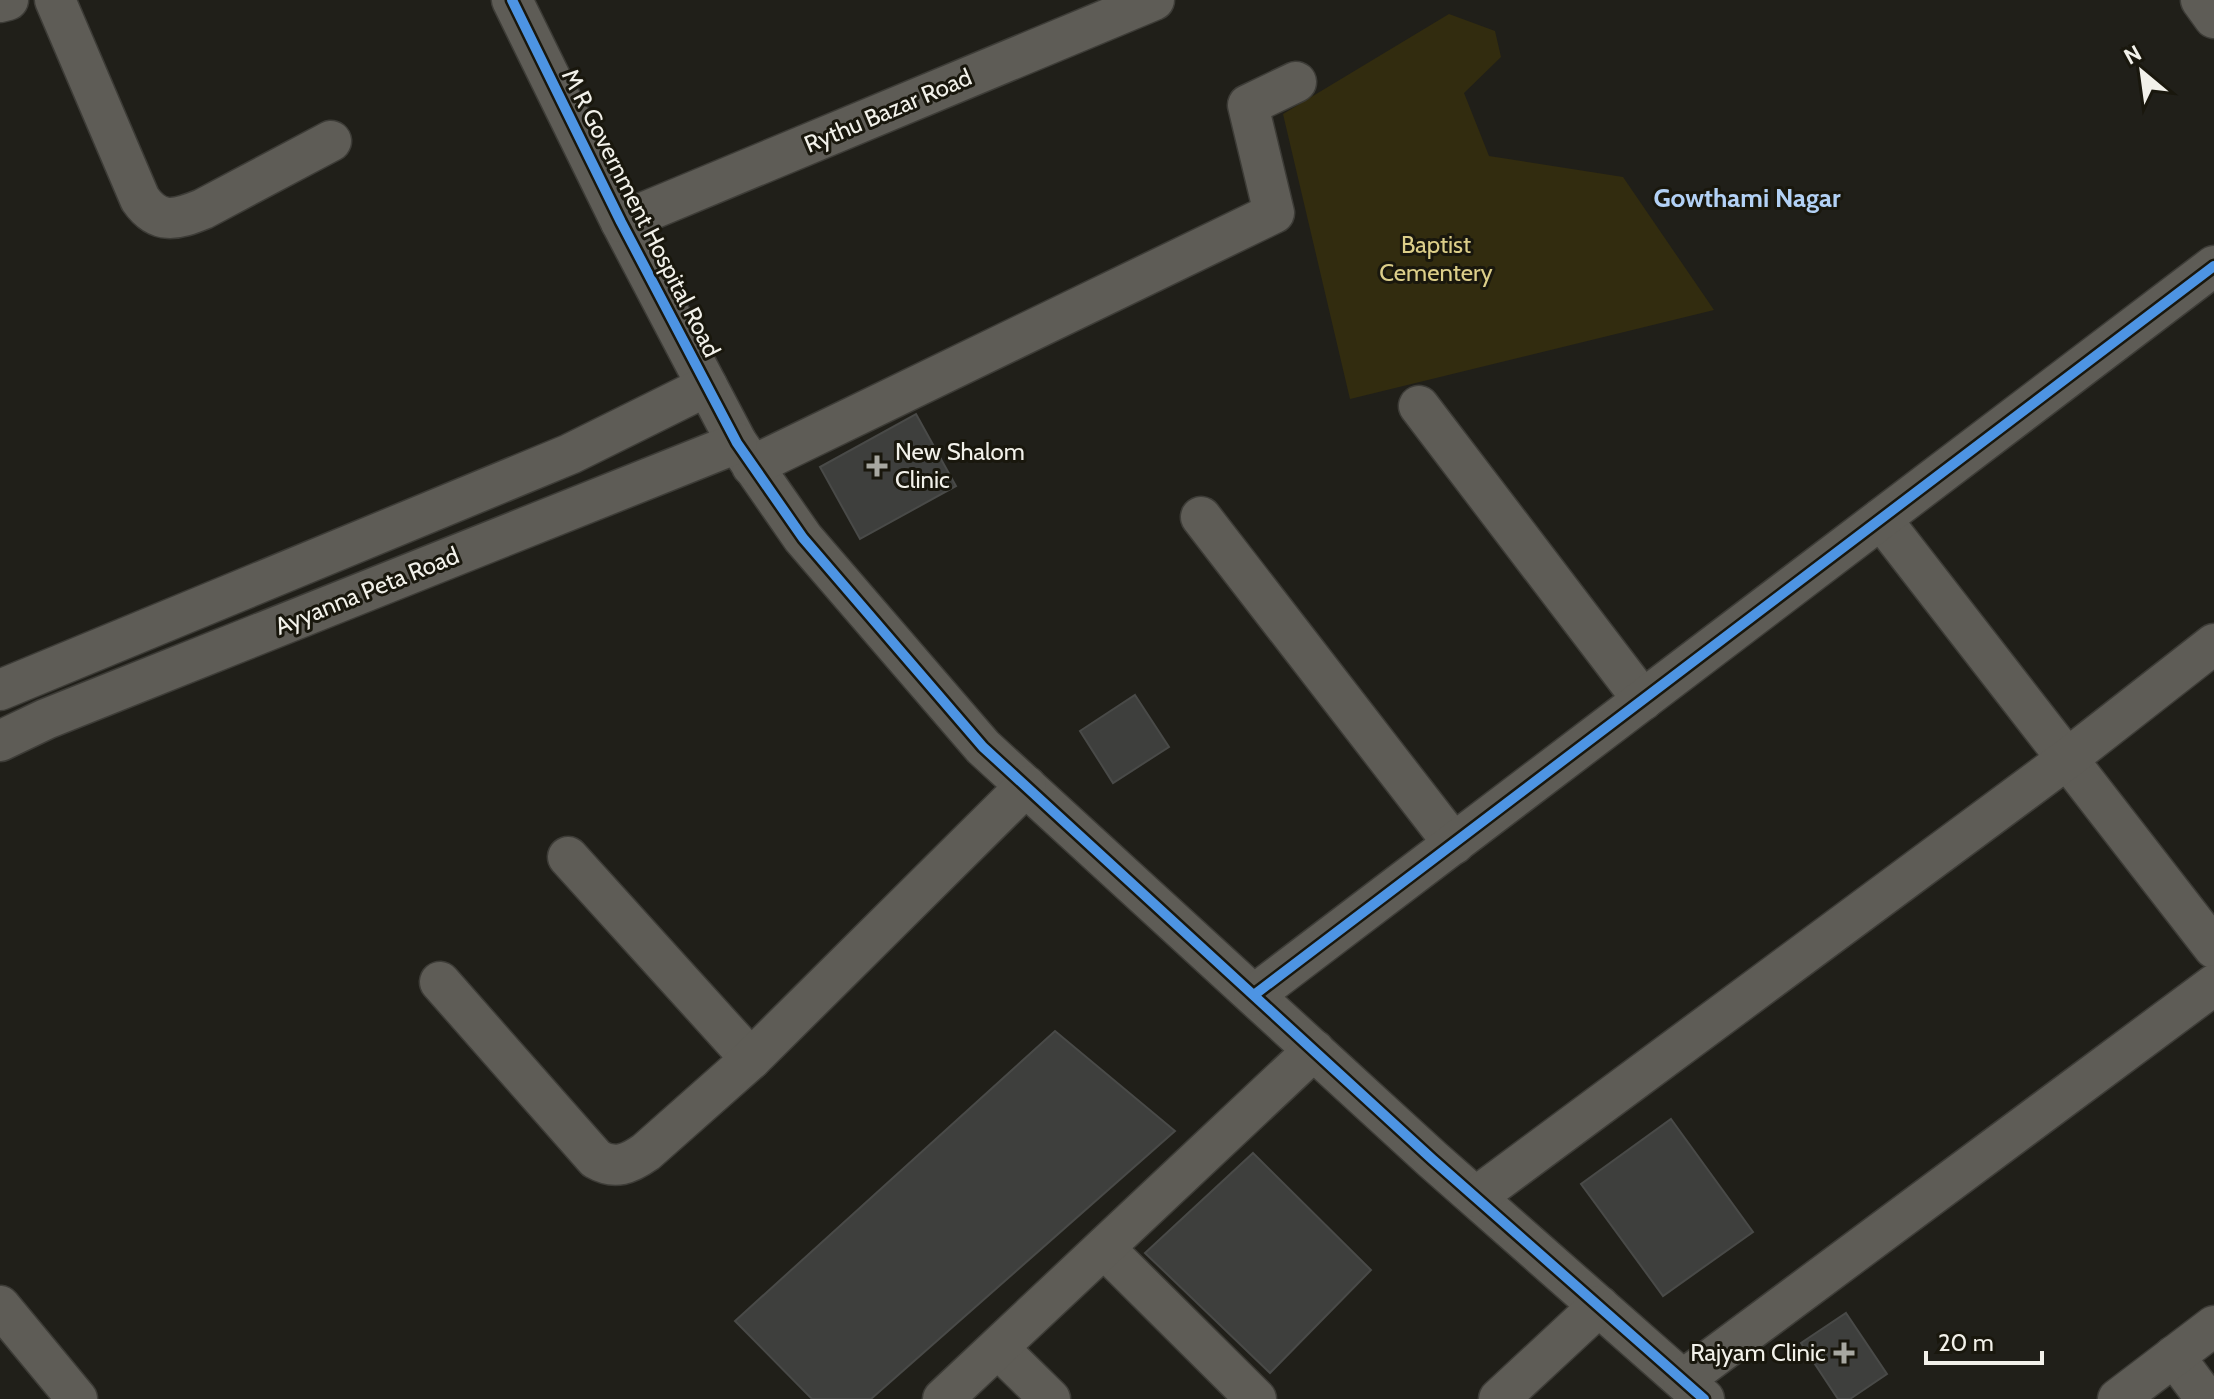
<svg xmlns="http://www.w3.org/2000/svg" width="2214" height="1399" viewBox="0 0 2214 1399" font-family="Cabin,sans-serif">
  <rect width="100%" height="100%" fill="#201f19"/>
  <polygon fill="#322c0f" points="1449,14 1495,31 1501,57 1464,93 1489,156 1623,177 1714,310 1350,399 1283,114"/>
  <g fill="#3e3f3d" stroke="#494a48" stroke-width="2">
    <polygon points="916,414 956,486 860,539 820,467"/>
    <polygon points="1135,695 1169,747 1113,783 1080,731"/>
    <polygon points="1055,1031 1175,1131 871,1399 812,1399 735,1321"/>
    <polygon points="1671,1119 1753,1232 1663,1296 1581,1184"/>
    <polygon points="1253,1153 1371,1270 1270,1373 1145,1253"/>
    <polygon points="1846,1313 1887,1374 1850,1399 1838,1399 1801,1343"/>
  </g>
  <g fill="none" stroke-linecap="round" stroke-linejoin="round">
    <defs>
      <g id="minor">
        <path d="M55 0 140 199C158 225 176 220 203 209L331 141"/>
        <polyline points="512,0 621,222 737,443 803,538 983,747 1432,1159 1704,1399"/>
        <polyline points="2201,0 2214,18"/>
        <polyline points="0,2 8,0"/>
        <polyline points="621,222 1154,0"/>
        <polyline points="1419,406 1643,700"/>
        <polyline points="752,466 1274,213 1248,105 1296,82"/>
        <polyline points="1201,517 1454,844"/>
        <polyline points="1881,519 2214,948"/>
        <polyline points="0,690 570,454 707,386"/>
        <polyline points="0,741 46,719 737,443"/>
        <polyline points="568,857 751,1059"/>
        <path d="M440 982 596 1159C615 1170 629 1164 646 1152L751 1059 1026 786"/>
        <polyline points="1254,995 2214,266"/>
        <polyline points="1476,1197 2067,759 2214,644"/>
        <polyline points="1104,1248 1256,1399"/>
        <polyline points="0,1306 77,1399"/>
        <polyline points="998,1348 1050,1399"/>
        <polyline points="2174,1356 2206,1399"/>
        <polyline points="1683,1380 2214,985"/>
        <polyline points="943,1399 1314,1050"/>
        <polyline points="1499,1399 1599,1306"/>
        <polyline points="2118,1399 2214,1326"/>
      </g>
    </defs>
    <use href="#minor" stroke="#3d3c37" stroke-width="43"/>
    <use href="#minor" stroke="#5e5c56" stroke-width="40"/>
    <defs>
      <g id="cycleway">
        <polyline points="512,0 621,222 737,443 803,538 983,747 1432,1159 1704,1399"/>
        <polyline points="1254,995 2214,266"/>
      </g>
    </defs>
    <use href="#cycleway" stroke="#19170d" stroke-width="15"/>
    <use href="#cycleway" stroke="#4d94e3" stroke-width="10"/>
  </g>
  <g fill="#a8a8a1" stroke="#19170d" stroke-width="3">
    <path d="M873 454h8v8h8v8h-8v8h-8v-8h-8v-8h8z"/>
    <path d="M1840 1341h8v8h8v8h-8v8h-8v-8h-8v-8h8z"/>
  </g>
  <g text-anchor="middle" stroke-width="6" stroke-linejoin="round" paint-order="stroke">
    <g font-size="24" fill="#f2f1ea" stroke="#19170d">
      <text transform="translate(888 111) rotate(-23)" y="8">Rythu Bazar Road</text>
      <text transform="translate(641 213) rotate(63)" y="8">M R Government Hospital Road</text>
      <text transform="translate(367 591) rotate(-22)" y="8">Ayyanna Peta Road</text>
    </g>
    <g font-size="24" fill="#dcce89" stroke="#19170d">
      <text x="1436" y="253">Baptist<tspan x="1436" dy="28">Cementery</tspan></text>
    </g>
    <g font-size="24" fill="#f2f1ea" stroke="#19170d" text-anchor="start">
      <text x="895" y="460">New Shalom<tspan x="895" dy="28">Clinic</tspan></text>
      <text x="1826" y="1361" text-anchor="end">Rajyam Clinic</text>
    </g>
    <g font-size="26" font-weight="bold" fill="#b3d1f5" stroke="#19170d">
      <text x="1747" y="207">Gowthami Nagar</text>
    </g>
  </g>
  <g transform="translate(2142 72) rotate(331)" stroke="#19170d" stroke-width="6" paint-order="stroke">
  <path d="M0-6L14 30L0 20L-14 30Z" fill="#f2f1ea"/>
  <text y="-12" font-size="22" font-weight="bold" text-anchor="middle" fill="#f2f1ea">N</text>
  </g>
  <path d="M1926 1351v12h116v-12" fill="none" stroke="#f2f1ea" stroke-width="4"/>
  <text x="1938" y="1351" font-size="24" fill="#f2f1ea" stroke="#19170d" stroke-width="6" paint-order="stroke">20 m</text>
</svg>
